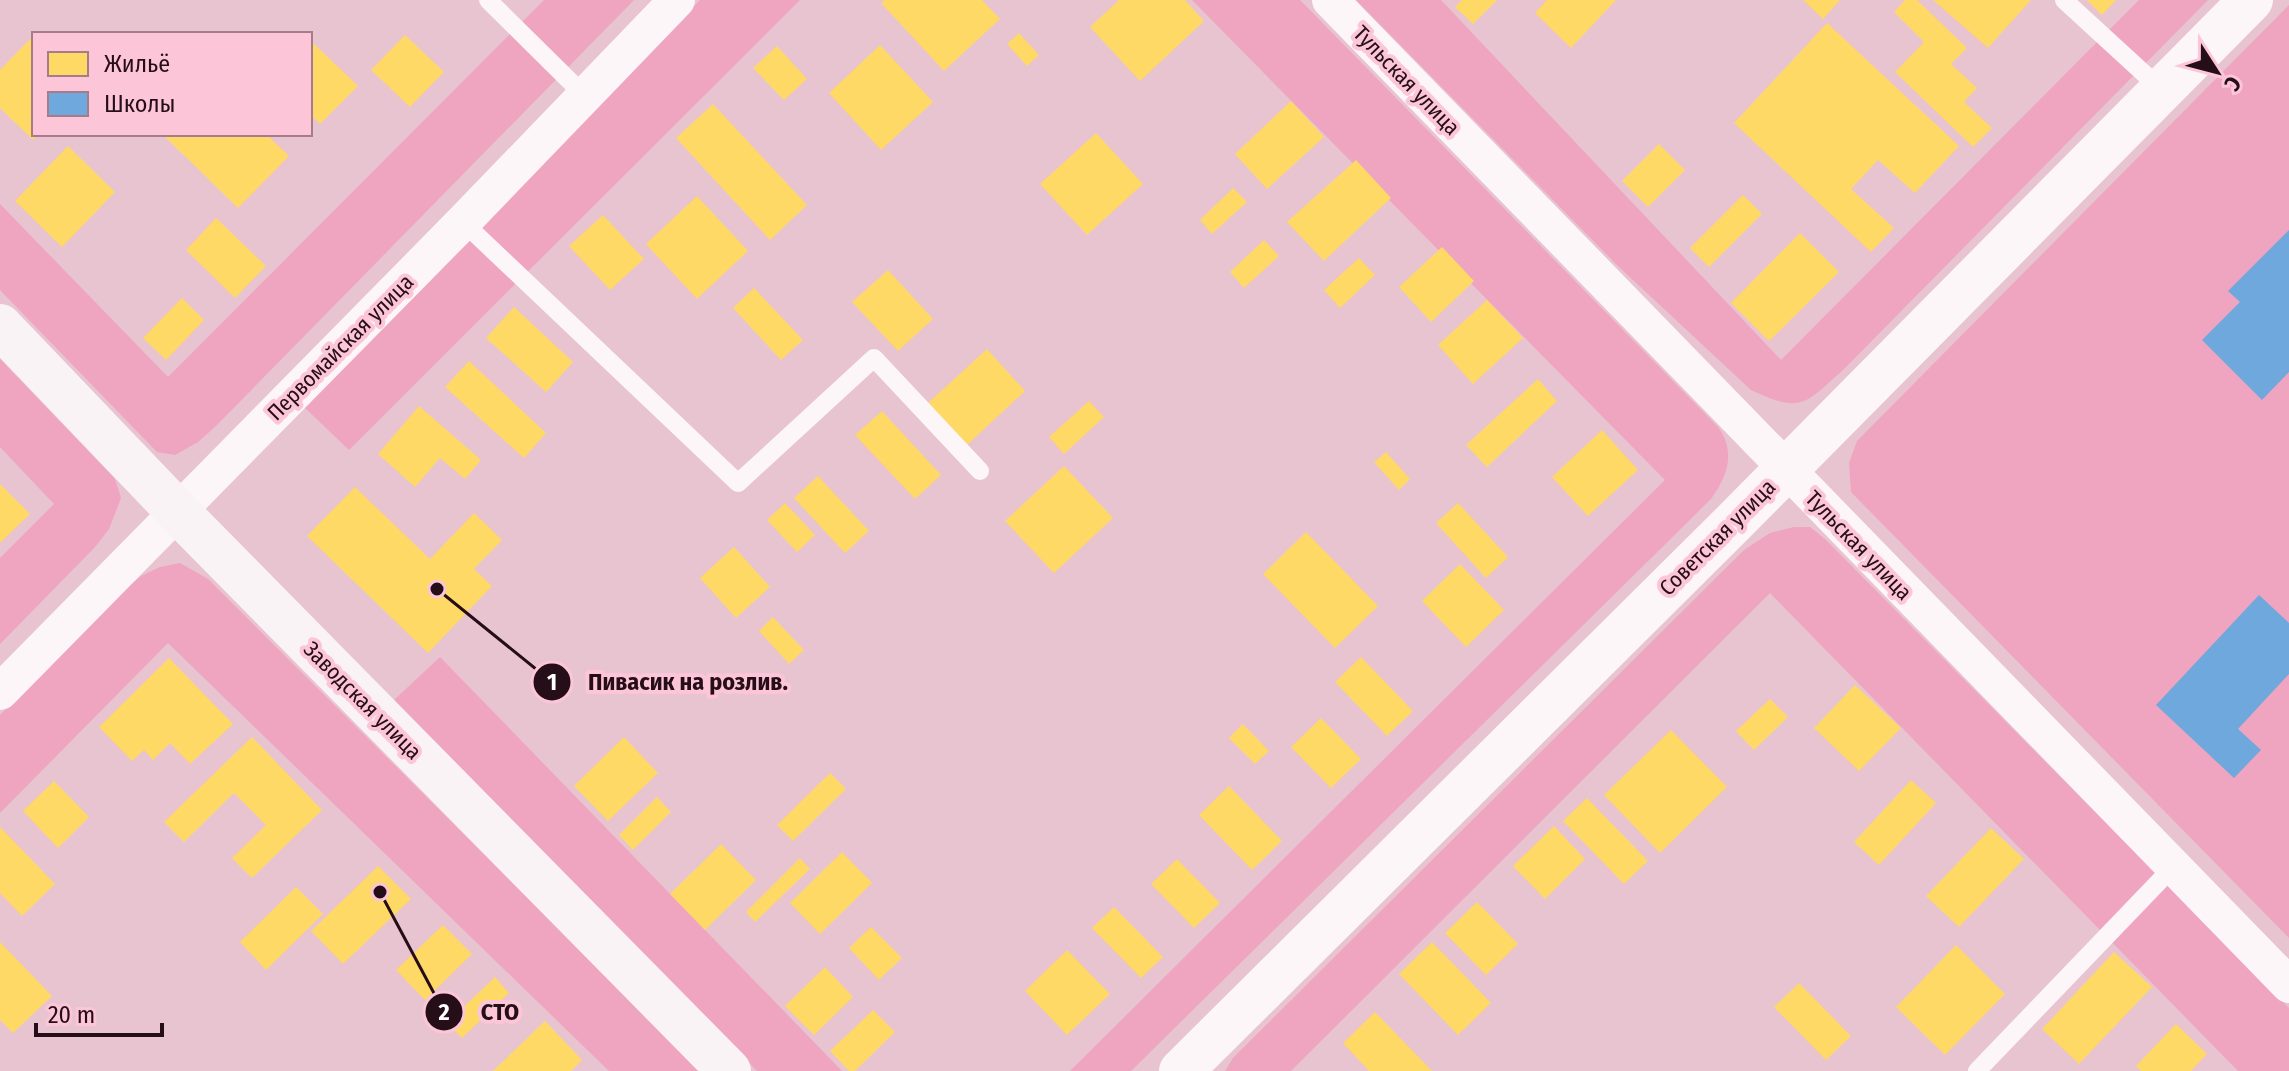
<svg xmlns="http://www.w3.org/2000/svg" width="2289" height="1071" viewBox="0 0 2289 1071" font-family="'Fira Sans Condensed',sans-serif">
  <rect width="100%" height="100%" fill="#e8c3d0"/>
  <g fill="#efa4c0">
    <polygon points="544,0 634,0 216,426 198,442 175,455 157,452 0,290 0,204 168,377"/>
    <polygon points="700,0 800,0 349,450 303,406"/>
    <path d="M1192 0H1300L1718 427C1736 452 1728 475 1711 499L1131 1071H1070L1665 480Z"/>
    <path d="M1356 0H1441L1781 360 2139 0H2208L1844 369C1805 404 1802 414 1751 390L1618 266Z"/>
    <polygon points="2289,5 2289,938 1851,492 1849,463 1857,441"/>
    <polygon points="0,359 115,479 121,498 109,529 95,547 0,644 0,558 54,504 0,447"/>
    <polygon points="1794,527 1810,527 1825,539 2289,1008 2289,1071 2238,1071 1770,593 1291,1071 1225,1071 1233,1058 1744,550 1770,533"/>
    <polygon points="180,563 208,579 701,1071 609,1071 168,643 0,813 0,715 118,595 141,576 160,567"/>
    <polygon points="440,657 842,1071 757,1071 393,701"/>
  </g>
  <g fill="#ffd966">
    <polygon points="885,0 982,0 1000,19 944,71 881,3"/>
    <polygon points="1119,0 1185,0 1204,21 1140,81 1090,27"/>
    <polygon points="1462,0 1497,0 1473,24 1455,7"/>
    <polygon points="1547,0 1616,0 1571,48 1535,13"/>
    <polygon points="1803,0 1840,0 1823,19"/>
    <polygon points="1905,0 1917,0 1967,48 1951,64 1977,88 1964,102 1992,128 1973,147 1895,72 1924,42 1894,12"/>
    <polygon points="1933,0 2031,0 1988,48"/>
    <polygon points="2087,0 2116,0 2102,15"/>
    <polygon points="1827,23 1959,146 1915,193 1878,160 1851,189 1894,228 1871,252 1734,123"/>
    <polygon points="1019,33 1039,55 1027,66 1007,44"/>
    <polygon points="34,35 34,134 38,134 33,140 0,108 0,70"/>
    <polygon points="405,35 444,72 410,107 371,70"/>
    <polygon points="310,40 358,86 320,124 310,114"/>
    <polygon points="880,45 933,102 881,150 829,93"/>
    <polygon points="777,46 807,79 784,100 753,68"/>
    <polygon points="1291,101 1324,137 1267,189 1235,154"/>
    <polygon points="713,104 807,205 770,240 676,138"/>
    <polygon points="1096,133 1143,184 1087,235 1040,184"/>
    <polygon points="162,134 266,134 289,156 238,208"/>
    <polygon points="1659,144 1685,170 1648,207 1622,181"/>
    <polygon points="68,146 115,192 62,247 15,201"/>
    <polygon points="1356,160 1391,198 1324,261 1287,222"/>
    <polygon points="1233,188 1247,202 1212,234 1200,220"/>
    <polygon points="1743,195 1762,214 1709,267 1690,248"/>
    <polygon points="697,196 748,251 697,299 646,244"/>
    <polygon points="603,215 644,259 610,290 569,246"/>
    <polygon points="216,218 266,266 235,298 186,250"/>
    <polygon points="1800,233 1839,272 1769,341 1731,303"/>
    <polygon points="1264,240 1279,256 1244,288 1230,272"/>
    <polygon points="1442,247 1474,281 1431,322 1399,287"/>
    <polygon points="1359,258 1375,275 1340,308 1324,290"/>
    <polygon points="888,270 933,319 898,351 852,302"/>
    <polygon points="754,288 803,340 781,360 733,308"/>
    <polygon points="182,298 204,320 166,360 143,338"/>
    <polygon points="1487,300 1523,338 1473,384 1438,345"/>
    <polygon points="514,307 573,362 546,392 486,338"/>
    <polygon points="987,349 1025,391 967,445 928,403"/>
    <polygon points="469,361 546,433 524,458 445,387"/>
    <polygon points="1538,379 1557,401 1487,467 1466,445"/>
    <polygon points="1089,401 1104,417 1064,454 1049,437"/>
    <polygon points="419,406 481,460 465,479 440,458 415,487 378,454"/>
    <polygon points="882,411 941,475 915,499 855,435"/>
    <polygon points="1602,430 1638,470 1588,516 1552,477"/>
    <polygon points="1386,452 1410,479 1399,490 1374,462"/>
    <polygon points="1064,466 1113,518 1054,573 1005,521"/>
    <polygon points="818,476 869,531 845,553 794,498"/>
    <polygon points="0,484 30,514 0,543"/>
    <polygon points="355,487 430,559 474,513 502,540 474,569 492,586 428,653 307,536"/>
    <polygon points="785,503 815,535 797,552 767,520"/>
    <polygon points="1458,503 1508,557 1486,578 1436,523"/>
    <polygon points="1306,532 1378,606 1335,648 1263,574"/>
    <polygon points="734,547 770,587 736,618 700,578"/>
    <polygon points="1460,564 1504,610 1466,647 1422,601"/>
    <polygon points="773,617 804,650 789,664 759,631"/>
    <polygon points="1361,657 1413,711 1387,736 1335,682"/>
    <polygon points="169,658 233,724 190,764 170,743 153,760 144,750 132,761 99,727"/>
    <polygon points="1855,685 1901,728 1859,771 1814,728"/>
    <polygon points="1770,699 1788,717 1754,750 1736,731"/>
    <polygon points="1321,718 1361,759 1331,788 1291,747"/>
    <polygon points="1243,724 1269,751 1255,764 1229,738"/>
    <polygon points="1671,730 1727,787 1660,853 1604,795"/>
    <polygon points="252,737 322,810 252,878 232,858 266,825 234,793 184,842 164,822"/>
    <polygon points="624,737 658,773 608,821 574,786"/>
    <polygon points="830,773 846,789 793,841 777,825"/>
    <polygon points="1911,780 1936,803 1879,865 1854,842"/>
    <polygon points="54,781 89,817 58,848 23,811"/>
    <polygon points="1229,786 1282,841 1252,870 1199,815"/>
    <polygon points="657,797 671,812 633,850 619,835"/>
    <polygon points="1587,798 1648,861 1624,884 1563,821"/>
    <polygon points="1554,826 1585,859 1545,899 1513,866"/>
    <polygon points="0,827 55,884 22,916 0,893"/>
    <polygon points="1991,828 2024,859 1959,927 1926,896"/>
    <polygon points="721,844 756,880 705,930 670,894"/>
    <polygon points="842,852 872,883 820,934 790,903"/>
    <polygon points="800,858 810,869 755,922 746,912"/>
    <polygon points="1177,859 1220,903 1194,928 1151,884"/>
    <polygon points="378,866 411,899 343,964 311,931"/>
    <polygon points="296,887 323,914 266,970 240,942"/>
    <polygon points="1477,902 1518,944 1486,975 1445,933"/>
    <polygon points="1114,907 1163,957 1141,978 1092,928"/>
    <polygon points="443,925 472,954 425,1000 396,970"/>
    <polygon points="871,927 902,958 879,980 849,948"/>
    <polygon points="0,942 52,996 13,1033 0,1020"/>
    <polygon points="1432,942 1491,1003 1458,1035 1399,974"/>
    <polygon points="1956,945 2005,994 1945,1055 1896,1007"/>
    <polygon points="1067,950 1110,994 1067,1035 1025,991"/>
    <polygon points="2114,952 2152,987 2079,1064 2042,1029"/>
    <polygon points="825,967 853,997 814,1035 785,1006"/>
    <polygon points="495,977 509,993 462,1038 447,1023"/>
    <polygon points="1799,983 1851,1036 1826,1060 1774,1007"/>
    <polygon points="873,1010 895,1032 855,1071 849,1071 830,1051"/>
    <polygon points="1375,1012 1432,1071 1369,1071 1343,1043"/>
    <polygon points="545,1021 582,1060 571,1071 493,1071"/>
    <polygon points="2176,1024 2207,1054 2191,1071 2141,1071 2136,1066"/>
  </g>
  <g fill="#6fa8dc">
    <polygon points="2289,230 2289,372 2262,400 2202,340 2240,302 2228,291"/>
    <polygon points="2259,595 2289,623 2289,674 2238,729 2261,750 2234,778 2156,705"/>
  </g>
  <g fill="none" stroke-linecap="round" stroke-linejoin="round">
    <g stroke="#fcf6f8" stroke-width="18">
      <polyline points="488,0 585,96"/>
      <polyline points="2064,0 2162,90"/>
      <polyline points="463,222 738,483 874,358 980,471"/>
      <polyline points="1977,1071 2173,867"/>
    </g>
    <g stroke="#fcf6f8" stroke-width="36">
      <polyline points="1330,0 2289,985"/>
      <polyline points="0,692 463,222 677,0"/>
    </g>
    <polyline stroke="#fcf6f8" stroke-width="44" points="1181,1071 1732,524 2251,0"/>
    <polyline stroke="#f9f3f6" stroke-width="44" points="0,326 177,511 729,1071"/>
  </g>
  <g text-anchor="middle" stroke-width="8" stroke-linejoin="round" paint-order="stroke">
    <g font-size="22" fill="#250e17" stroke="#fcc5d8">
      <text transform="translate(1407 80) rotate(46)" y="8">Тульская улица</text>
      <text transform="translate(340 347) rotate(-45)" y="8">Первомайская улица</text>
      <text transform="translate(1717 537) rotate(-45)" y="8">Советская улица</text>
      <text transform="translate(1859 545) rotate(46)" y="8">Тульская улица</text>
      <text transform="translate(363 700) rotate(45)" y="8">Заводская улица</text>
    </g>
  </g>
  <path fill="none" stroke="#250e17" stroke-width="3" d="M437 589L552 682M380 892L444 1012"/>
  <g fill="#250e17" stroke="#fcc5d8" stroke-width="3">
    <circle cx="437" cy="589" r="8"/>
    <circle cx="380" cy="892" r="8"/>
    <circle cx="552" cy="682" r="20"/>
    <circle cx="444" cy="1012" r="20"/>
  </g>
  <g font-size="24" text-anchor="middle" font-weight="bold" fill="#fff">
    <text x="552" y="690">1</text>
    <text x="444" y="1020">2</text>
  </g>
  <g font-size="24" text-anchor="middle" font-weight="bold" fill="#250e17" stroke="#fcc5d8" stroke-width="8" stroke-linejoin="round" paint-order="stroke">
    <text x="688" y="690">Пивасик на розлив.</text>
    <text x="500" y="1020">СТО</text>
  </g>
  <rect x="32" y="32" width="280" height="104" fill="#fcc5d8" stroke="#a67c8b" stroke-width="2"/>
  <rect x="48" y="52" width="40" height="24" fill="#ffd966" stroke="#a67c8b" stroke-width="2"/>
  <text x="104" y="72" font-size="24" fill="#250e17">Жильё</text>
  <rect x="48" y="92" width="40" height="24" fill="#6fa8dc" stroke="#a67c8b" stroke-width="2"/>
  <text x="104" y="112" font-size="24" fill="#250e17">Школы</text>
  <g transform="translate(2217 72) rotate(126)" stroke="#fcc5d8" stroke-width="6" paint-order="stroke">
  <path d="M0-6L14 30L0 20L-14 30Z" fill="#250e17"/>
  <text y="-12" font-size="22" font-weight="bold" text-anchor="middle" fill="#250e17">С</text>
  </g>
  <path d="M36 1023v12h126v-12" fill="none" stroke="#250e17" stroke-width="4"/>
  <text x="48" y="1023" font-size="24" fill="#250e17" stroke="#fcc5d8" stroke-width="6" paint-order="stroke">20 m</text>
</svg>
